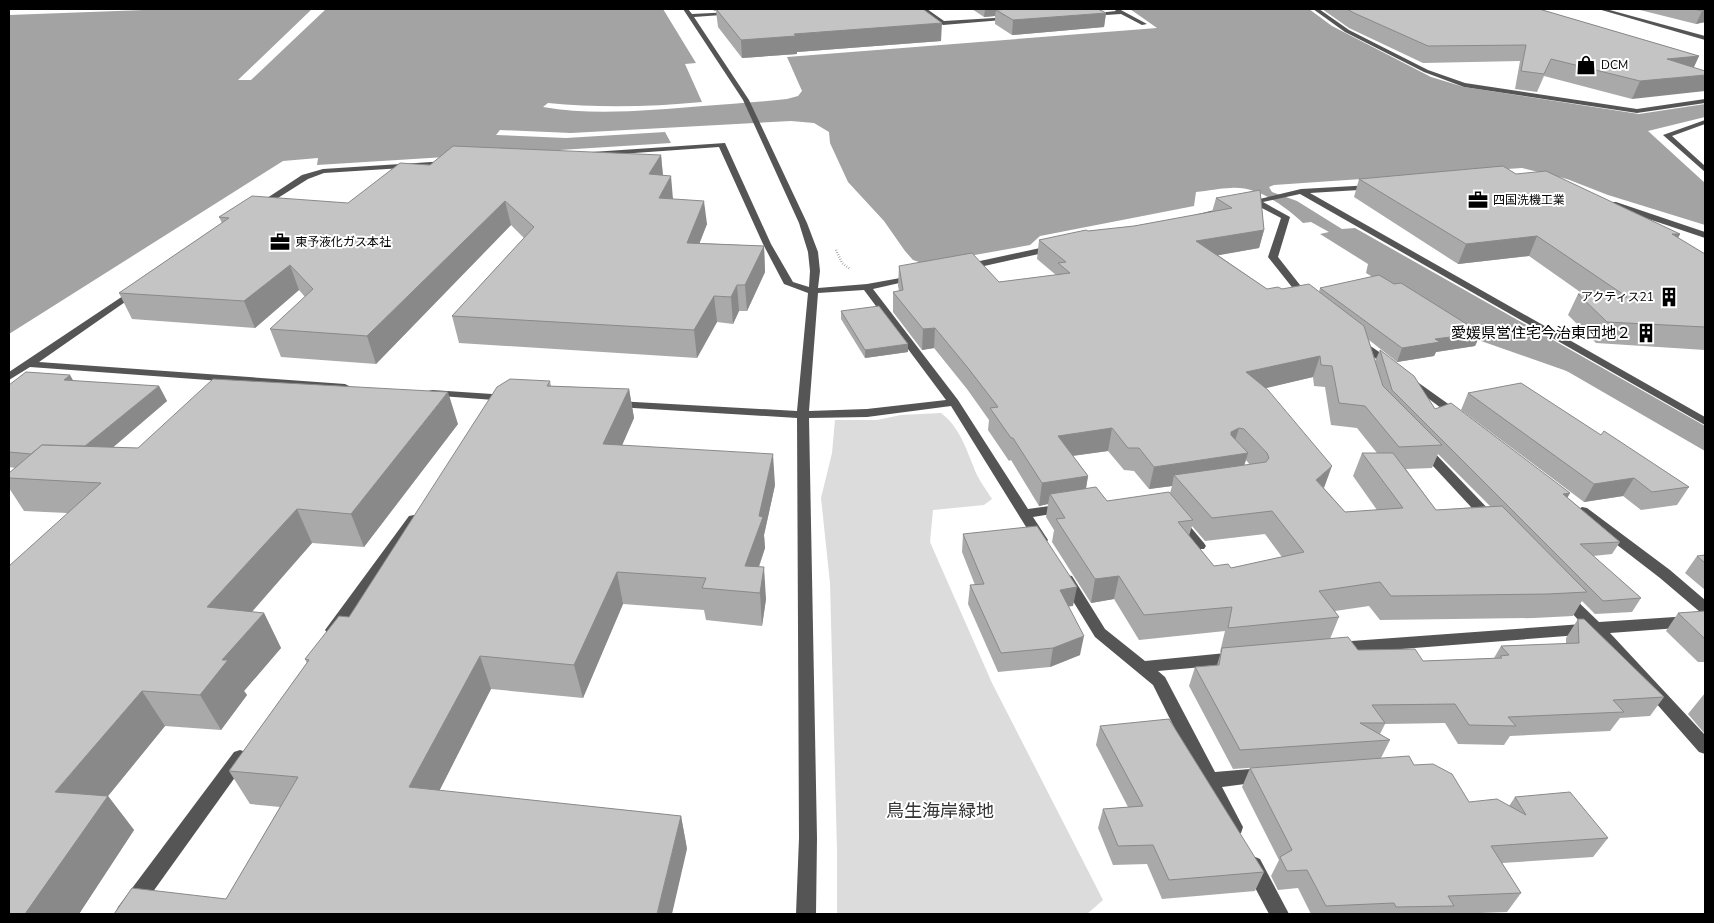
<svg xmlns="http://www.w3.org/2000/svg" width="1714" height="923" viewBox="0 0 1714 923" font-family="'Nunito Sans','Noto Sans JP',sans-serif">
  <rect width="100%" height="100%" fill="#fff"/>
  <path fill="#dcdcdc" d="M941 413C961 428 967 452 977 475 981 483 987 491 992 499L984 505 933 510 930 542 992 683 1103 900 1087 914H837V850L830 583 821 498 832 453 835 420H877L901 415Z"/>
  <path fill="#a3a3a3" d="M171 9H312L238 80H251L326 9H663L696 63 685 64 702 102C650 107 599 108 548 103L543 107C595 116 651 110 703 106 731 104 759 102 787 99L798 96 802 91 787 57 1157 28 1130 9H1309L1332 26 1431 77 1464 87 1639 114 1705 104V117L1648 131 1705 183V225L1608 195 1567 179 1522 168 1274 185 1269 187 1272 192 1297 201 1342 229 1355 228 1705 426V448L1578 375 1481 341 1366 273 1368 264 1320 234 1329 232 1311 222 1303 223C1285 206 1258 186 1231 188 1220 188 1208 191 1196 192L1194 206 1040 236 1030 245 925 264 913 260 905 251 884 221 848 182 830 143 829 132 814 123 791 121 571 133 500 130 496 135 566 138 665 132 671 143 317 165 318 158 283 161 9 334V15Z"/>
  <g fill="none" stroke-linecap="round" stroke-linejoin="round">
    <polygon fill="#a3a3a3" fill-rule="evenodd" points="1568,365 1705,444 1705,451 1565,370 1564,368 1565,366"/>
    <polyline stroke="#777" stroke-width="2.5" stroke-dasharray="0.5 2" stroke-linecap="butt" points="836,250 842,263 850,269"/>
    <g fill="#555" fill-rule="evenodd">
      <path d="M683 9H688L692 14 732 12 735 14 694 17 749 100 807 223 818 252 820 271 818 288 867 284 917 275V279L873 289 958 400 1028 509 1064 504 1071 508 1064 512 1033 517 1048 540 1046 543H1036L951 406 867 417 809 418 817 838 816 914H796L799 838 797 418 617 407 611 404 617 401 797 411 808 293 784 284 763 244 719 147 592 156 588 154 592 152 725 143 771 244 793 282 809 287 810 271 808 252 799 223 743 100ZM864 290 946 400 867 409 809 411 818 293Z"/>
      <polygon points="921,9 927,9 944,21 1011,17 1014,19 943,25"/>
      <polygon points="1114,9 1119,9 1147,24 1142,25 1121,14 1091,16 1088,14 1116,11"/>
      <polygon points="1313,9 1319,9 1349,30 1428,70 1465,83 1637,109 1705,99 1705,103 1637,113 1464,87 1424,72 1345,32"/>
      <polygon points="1598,9 1606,9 1705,36 1705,40"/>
      <polygon points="1705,120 1705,124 1672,136 1705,166 1705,172 1663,135"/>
      <polygon points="447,161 450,161 450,165 324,173 308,179 262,208 255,206 302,175 323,169"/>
      <polygon points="1372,185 1375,185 1375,189 1310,193 1705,417 1705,425 1300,194 1263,202 1290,217 1278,257 1311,299 1306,302 1303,301 1268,257 1281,218 1254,204 1190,220 1186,217 1301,189"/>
      <polygon points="1610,202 1616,202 1705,232 1705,238 1610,206"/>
      <polygon points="1054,245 1058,248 1057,250 966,270 961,267 966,264"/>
      <polygon points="135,288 140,291 138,293 39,362 345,384 351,387 345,390 30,367 9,380 9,372"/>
      <polygon points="1359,338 1395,363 1396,365 1395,367 1387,367 1355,343 1354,341 1355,339"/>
      <polygon points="1409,376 1461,413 1463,415 1461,417 1453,417 1405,381 1403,379"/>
      <polygon points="432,390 507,395 513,398 507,401 428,395 426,393 428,391"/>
      <polygon points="1424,445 1428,446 1494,515 1496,518 1494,521 1484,521 1420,452 1418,449 1420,446"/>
      <polygon points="1582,507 1587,508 1670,570 1705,600 1705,613 1700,612 1660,578 1577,514 1575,511"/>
      <polygon points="414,515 419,516 421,519 338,634 333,636 328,634 325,630 328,626 409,516"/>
      <polygon points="1178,517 1183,518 1204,543 1206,546 1204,549 1194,549 1173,524 1171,521 1173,518"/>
      <polygon points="1067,575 1072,576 1105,629 1145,661 1236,652 1242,654 1244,658 1242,662 1236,664 1158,671 1165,677 1215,772 1262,768 1268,771 1271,776 1268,781 1222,787 1243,827 1241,833 1234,835 1227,833 1153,685 1095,637 1060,580 1062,576"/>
      <polygon points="1565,593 1570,594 1599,622 1705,615 1705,626 1610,633 1705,735 1705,754 1699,752 1618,660 1592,634 1338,654 1332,652 1330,648 1332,644 1338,642 1582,624 1558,598 1560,594"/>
      <polygon points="240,750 246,752 249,757 246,762 137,914 115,914 118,907 234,752"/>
      <polygon points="1253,856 1260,859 1289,914 1269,914 1243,865 1246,859"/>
    </g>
  </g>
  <g fill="#a9a9a9" fill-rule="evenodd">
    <polygon points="713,9 923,9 941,41 797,52 797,54 742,58 718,27 716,11 714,11"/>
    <polygon points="972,9 1107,9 1107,10 1100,10 1106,13 1104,27 1012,35 995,24 995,16 984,17"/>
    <polygon points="1322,9 1539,9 1699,56 1694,67 1632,99 1544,76 1537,92 1515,89 1520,61 1423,63 1349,28"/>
    <polygon points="1636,9 1705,9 1705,22 1696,24"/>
    <polygon points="661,155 663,175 673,199 707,224 699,243 764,246 765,272 747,311 739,311 733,324 717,322 697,358 459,343 452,316 524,238 511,225 376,364 281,357 270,329 305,297 299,290 255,328 132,319 119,293 222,223 219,217 348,203 430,165"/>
    <polygon points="1516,174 1680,234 1678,238 1705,254 1705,350 1596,343 1568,315 1578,294 1583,294 1529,256 1458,264 1354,197 1359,179"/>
    <path d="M1260 190 1264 230 1259 248 1218 255 1267 289 1319 292 1320 288 1394 284 1481 333 1475 346 1436 352 1434 356 1397 362 1369 340 1375 361 1380 350 1435 409 1570 493 1567 497 1620 542 1612 554 1593 556 1641 598 1632 612 1595 614 1582 601 1573 616 1534 618 1380 620 1369 606 1335 611 1339 617 1330 639 1358 650 1423 661 1494 658 1501 646 1566 644V638L1578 619 1664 697 1650 716 1620 718 1610 731 1510 736 1504 745 1458 744 1445 723 1385 724 1380 734 1390 740 1381 758 1414 765 1469 802 1509 806 1515 797 1608 838 1593 857 1502 863 1521 893 1507 912 1454 914H1311L1298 888 1278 890 1271 876 1279 860 1242 787 1250 768 1333 762 1233 769 1189 686 1195 667 1217 665 1221 652H1220L1225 631 1139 640 1114 599 1091 603 1052 542 1054 530 1046 517 1048 504 1039 506 1011 460 1009 461 988 430 989 420 967 389 934 348 922 350 893 312V292L899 291 898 286 899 266 999 282 1056 275 1037 259 1039 240 1088 231 1134 226 1212 212 1216 198ZM1313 377 1314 386 1325 387 1331 425 1357 428 1377 453H1362L1353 476 1377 510 1345 512 1324 488 1265 388ZM1108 451 1124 470 1134 471 1149 489 1172 486 1170 493 1107 501 1086 489 1088 476 1073 456ZM1438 454 1490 506 1436 510 1406 469 1432 468ZM1246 460 1250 465H1244ZM1192 526 1205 541 1265 534 1282 557 1231 568 1214 566 1189 536Z"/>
    <polygon points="841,311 908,352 865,358 841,319"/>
    <polygon points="70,375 73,381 159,386 167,401 113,447 138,448 458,424 364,547 312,543 252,612 264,613 281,648 244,691 247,695 221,730 165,726 108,796 134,830 79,914 67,513 24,511 9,488 9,473 15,468 9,467 9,385"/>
    <polygon points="550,381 551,386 629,389 634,418 622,445 775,485 764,535 765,548 759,567 766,599 762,626 706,620 704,610 623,604 583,698 491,689 439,791 681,816 687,849 226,899 280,807 250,804 229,771 307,663 305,659 349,617"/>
    <polygon points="1468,393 1601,435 1689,487 1677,505 1641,510 1623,496 1584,502 1461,410"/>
    <polygon points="963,534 1073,606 1068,606 1080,655 1050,667 998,672 968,604 970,585 975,585 962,552"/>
    <polygon points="1705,555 1705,590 1685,573 1697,556"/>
    <polygon points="1705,611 1705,662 1698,662 1666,631 1678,613"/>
    <polygon points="1705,693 1705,734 1688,714"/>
    <polygon points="1100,726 1264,872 1255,891 1162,899 1147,864 1113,865 1098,828 1103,809 1128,807 1096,745"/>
  </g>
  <g fill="#898989">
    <polygon points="985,9 1107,9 1107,10 1005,16 996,10 995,16 984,17"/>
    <polygon points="1705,10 1705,22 1696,24 1702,11"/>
    <polygon points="1106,13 1104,27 1012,35 1013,20"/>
    <polygon points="942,23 941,41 797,52 797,54 742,58 741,40 794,34"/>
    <polygon points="1699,56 1691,73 1667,59"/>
    <polygon points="1705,75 1705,91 1632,99 1640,81"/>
    <polygon points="661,155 663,177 649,174"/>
    <polygon points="671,176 673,199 659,198"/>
    <polygon points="505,201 511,225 376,364 367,336"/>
    <polygon points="704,201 707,224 690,268 687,243"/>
    <polygon points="1264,230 1259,248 1192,260 1196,241"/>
    <polygon points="1672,234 1680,234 1670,253"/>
    <polygon points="1537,236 1529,256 1458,264 1466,244"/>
    <polygon points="764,246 765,272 747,311 745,285"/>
    <polygon points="290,265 299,290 255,328 244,301"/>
    <polygon points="737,285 739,311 733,324 731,297"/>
    <polygon points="714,296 717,322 697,358 694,330"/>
    <polygon points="935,328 934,348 922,350 923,329"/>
    <polygon points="1481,333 1475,346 1436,352 1434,356 1397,362 1402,348 1435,339"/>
    <polygon points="908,344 908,352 865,358 865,350"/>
    <polygon points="1320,356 1313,377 1241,394 1246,372"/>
    <polygon points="70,375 79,391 64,380"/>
    <polygon points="159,386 167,401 82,474 72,457"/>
    <polygon points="629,389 634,418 609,475 603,444"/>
    <polygon points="448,392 458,424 364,547 351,514"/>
    <polygon points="1112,428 1108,451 1055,458 1058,436"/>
    <polygon points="1239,428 1232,450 1225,454 1231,432"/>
    <polygon points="1248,453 1241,476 1174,475 1172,486 1149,489 1154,467"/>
    <polygon points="773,454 775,485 764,535 765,548 750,592 745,566 759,516"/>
    <polygon points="1332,466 1324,488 1316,480"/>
    <polygon points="1088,476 1084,499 1050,494 1048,504 1039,506 1042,483"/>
    <polygon points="1634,478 1623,496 1584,502 1594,484"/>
    <polygon points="1570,493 1563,506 1563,494"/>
    <polygon points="297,509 312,543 226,641 207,607"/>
    <polygon points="764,567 766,599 762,626 760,593"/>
    <polygon points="617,572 623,604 583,698 574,665"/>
    <polygon points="1119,576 1114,599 1091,603 1095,579"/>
    <polygon points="1077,587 1073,606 1056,608 1060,590"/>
    <polygon points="264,613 281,648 244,691 247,695 221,730 200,695 222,660"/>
    <polygon points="1084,636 1080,655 1050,667 1053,648"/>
    <polygon points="480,656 491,689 424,821 409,787"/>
    <polygon points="142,691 165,726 108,796 134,830 79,914 25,914 55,792"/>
    <polygon points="681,816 687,849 672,914 657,914"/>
  </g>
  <g fill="#c4c4c4" stroke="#898989">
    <polygon points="719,9 923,9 942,23 794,34 796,36 741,40 717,10"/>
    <polygon points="1011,9 1098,9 1106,13 1013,20 996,10"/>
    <polygon points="1347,9 1539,9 1699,56 1667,59 1705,71 1705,75 1640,81 1551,59 1544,74 1521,71 1526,45 1428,46 1354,13"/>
    <polygon points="1694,9 1705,9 1705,10 1702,11"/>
    <polygon points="453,146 661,155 649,174 671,176 659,198 704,201 687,243 764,246 745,285 737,285 731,297 714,296 694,330 452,316 534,227 505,201 367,336 270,329 313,289 290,265 244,301 119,293 229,218 219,217 252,196 348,203 400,163 430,165"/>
    <polygon points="1503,166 1516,174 1546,171 1680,234 1672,234 1705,254 1705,327 1607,322 1578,294 1627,297 1537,236 1466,244 1359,179"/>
    <polygon points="1260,190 1264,230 1196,241 1267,289 1278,287 1282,289 1309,284 1364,326 1383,386 1442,445 1399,447 1365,406 1339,403 1332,366 1321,365 1320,356 1246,372 1268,390 1332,466 1316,480 1345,512 1403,508 1362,453 1393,453 1436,510 1502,506 1587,592 1548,594 1391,596 1380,582 1319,591 1339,617 1228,628 1232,607 1144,615 1119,576 1095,579 1056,519 1065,518 1050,494 1096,487 1107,501 1169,492 1193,520 1178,522 1214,566 1228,564 1231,568 1304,552 1272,511 1212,518 1174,475 1266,462 1269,458 1267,453 1244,429 1239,428 1231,432 1231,435 1248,453 1154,467 1139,448 1128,448 1112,428 1058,436 1088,476 1042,483 1013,438 1011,438 990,408 998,407 968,368 935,328 923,329 893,292 903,290 899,266 972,253 999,282 1070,273 1058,263 1066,262 1039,240 1086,230 1088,231 1134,226 1232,208 1216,198"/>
    <polygon points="1379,275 1394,284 1401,283 1481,333 1435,339 1440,342 1402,348 1320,288"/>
    <polygon points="879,306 908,344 865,350 841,311"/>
    <polygon points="1380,350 1414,376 1435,409 1451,403 1570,493 1563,494 1620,542 1580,544 1641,598 1603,601 1392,390"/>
    <polygon points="26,372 70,375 64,380 159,386 85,446 42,445 31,454 9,452 9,385"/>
    <polygon points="213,379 448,392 351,514 297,509 207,607 264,613 222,660 228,660 200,695 142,691 55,792 108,796 25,914 9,914 9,566 101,483 9,478 9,473 42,445 138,448"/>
    <polygon points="510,379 550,381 547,386 629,389 603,444 773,454 759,516 763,517 745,566 764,567 760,593 702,588 706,578 617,572 574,665 480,656 409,787 681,816 657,914 114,914 132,888 226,899 298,777 229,771 309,660 305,659 339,616 349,617 497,387"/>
    <polygon points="1521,383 1601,435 1604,431 1689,487 1652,492 1634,478 1594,484 1468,393"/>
    <polygon points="1037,526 1077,587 1060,590 1084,636 1053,648 1001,653 970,585 984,584 963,534"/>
    <polygon points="1705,555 1705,563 1697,556"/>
    <polygon points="1705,611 1705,639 1678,613"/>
    <polygon points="1578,619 1584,619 1664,697 1613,700 1624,712 1508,717 1516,726 1469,725 1455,704 1372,705 1385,723 1360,723 1390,740 1240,750 1195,667 1219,665 1222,648 1348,637 1358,650 1415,649 1423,661 1502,658 1500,656 1509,655 1501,646 1579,643"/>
    <polygon points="1169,719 1264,872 1169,880 1153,845 1118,846 1103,809 1143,806 1100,726"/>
    <polygon points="1409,756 1414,765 1433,764 1452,774 1469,802 1497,799 1526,815 1515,797 1570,792 1608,838 1491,846 1521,893 1448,896 1454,906 1396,907 1394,903 1326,906 1307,870 1287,871 1280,857 1292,850 1250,768"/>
  </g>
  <defs>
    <symbol id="shop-bare" viewBox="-9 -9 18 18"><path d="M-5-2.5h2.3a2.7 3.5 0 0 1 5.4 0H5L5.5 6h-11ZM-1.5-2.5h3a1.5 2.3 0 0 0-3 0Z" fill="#000" stroke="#fff" stroke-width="2.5" paint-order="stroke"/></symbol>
    <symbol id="office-bare" viewBox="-9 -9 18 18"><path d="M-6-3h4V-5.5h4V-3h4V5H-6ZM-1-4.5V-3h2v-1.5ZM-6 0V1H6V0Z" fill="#000" stroke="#fff" stroke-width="2.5" paint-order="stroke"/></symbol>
    <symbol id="building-bare" viewBox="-9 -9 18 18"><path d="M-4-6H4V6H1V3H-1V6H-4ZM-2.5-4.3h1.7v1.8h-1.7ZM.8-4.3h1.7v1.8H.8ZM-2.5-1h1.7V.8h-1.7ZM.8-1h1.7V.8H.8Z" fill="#000" stroke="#fff" stroke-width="2.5" paint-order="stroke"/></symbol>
  </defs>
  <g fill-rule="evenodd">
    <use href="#shop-bare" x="1572" y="51" width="28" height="28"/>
    <use href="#office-bare" x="1464" y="186" width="28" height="28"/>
    <use href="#office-bare" x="266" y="228" width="28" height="28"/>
    <use href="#building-bare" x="1655" y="283" width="28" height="28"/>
    <use href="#building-bare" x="1632" y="319" width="28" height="28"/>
  </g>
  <g text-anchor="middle" stroke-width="4" stroke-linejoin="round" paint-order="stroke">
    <g font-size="12" fill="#000" stroke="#fff" text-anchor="start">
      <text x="1601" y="69">DCM</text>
      <text x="1493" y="204">四国洗機工業</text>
      <text x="295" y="246">東予液化ガス本社</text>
      <text x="1654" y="301" text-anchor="end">アクティス21</text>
    </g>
    <g font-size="15" fill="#000" stroke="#fff" text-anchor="end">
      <text x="1631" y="338">愛媛県営住宅今治東団地２</text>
    </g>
    <g font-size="18" fill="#333" stroke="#fff">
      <text x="940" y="817">鳥生海岸緑地</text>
    </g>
  </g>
  <rect width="1714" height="923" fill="none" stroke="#000000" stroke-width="20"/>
</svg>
